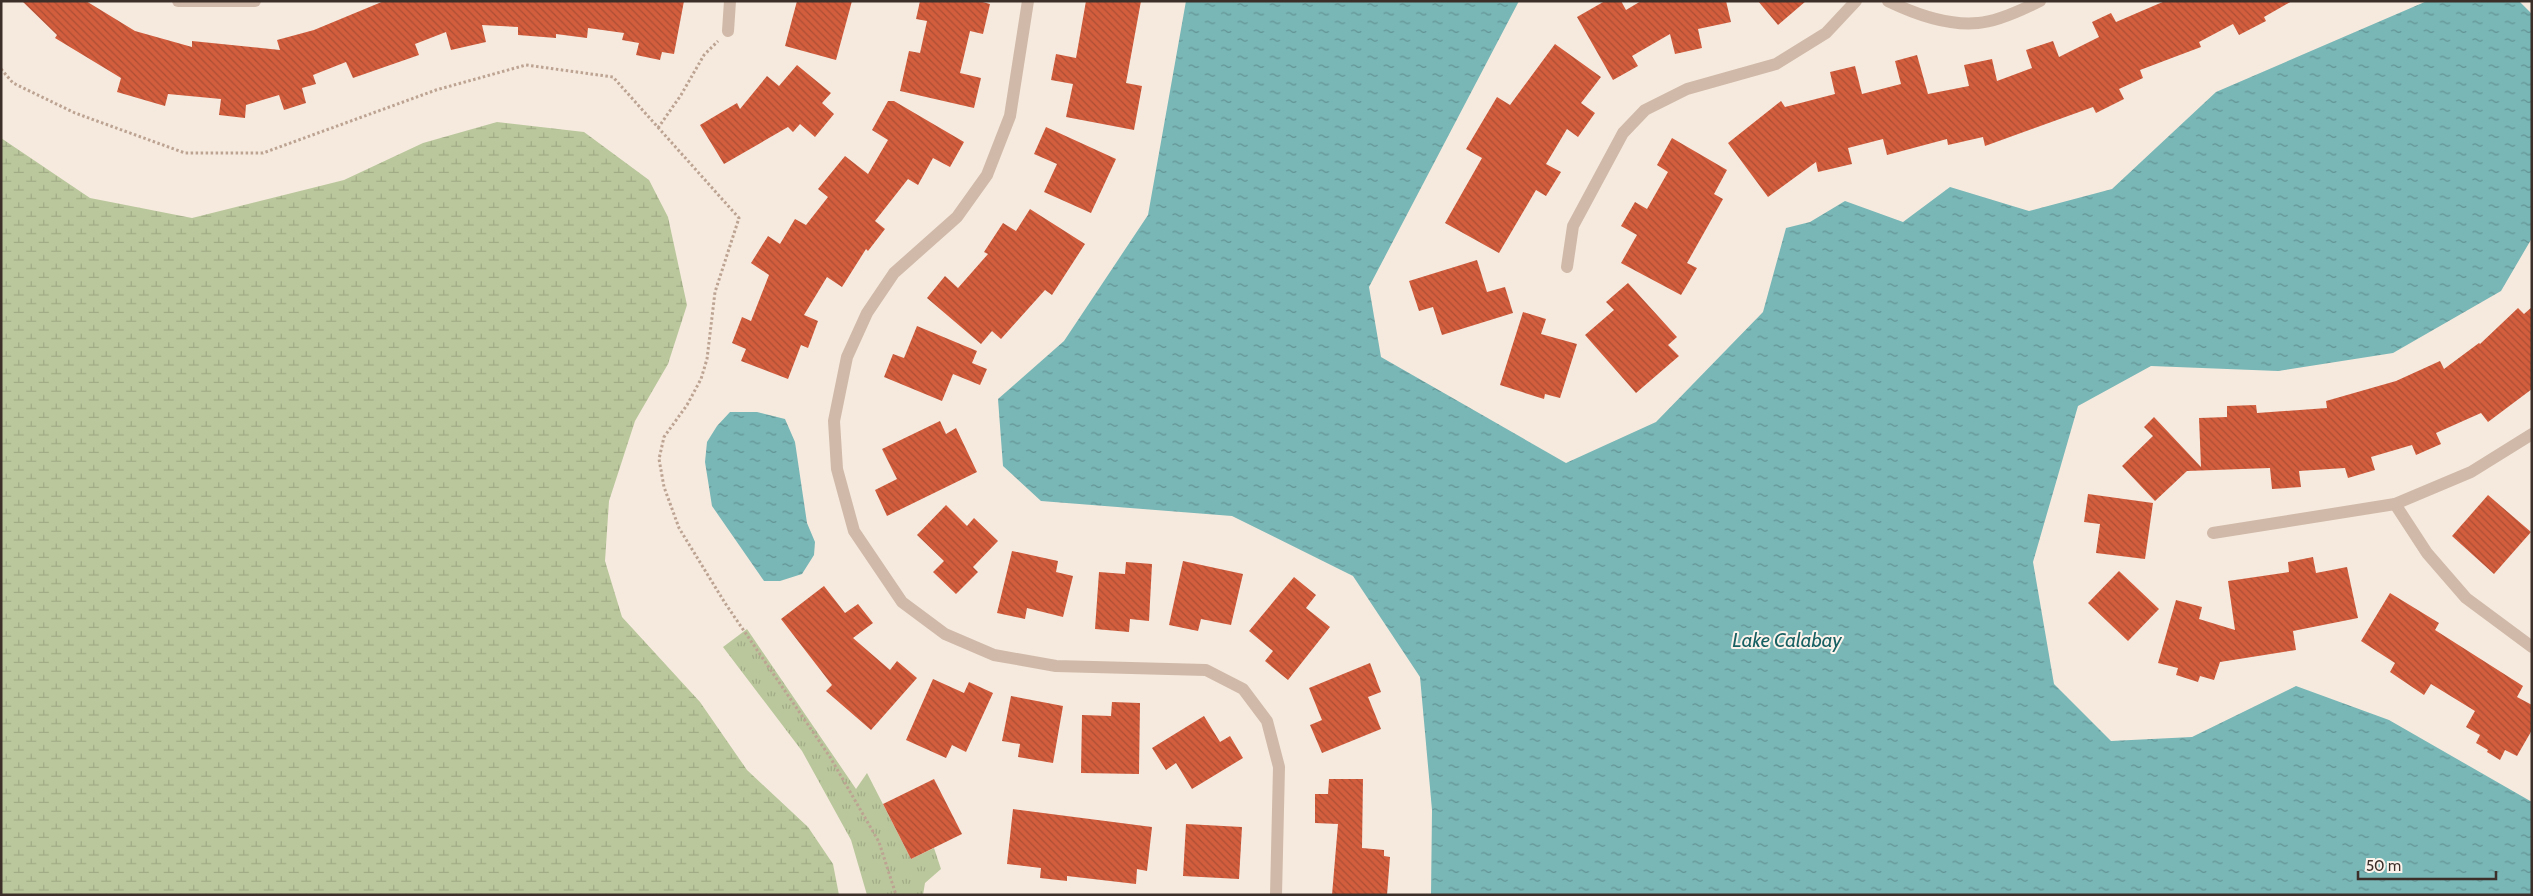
<svg xmlns="http://www.w3.org/2000/svg" width="2533" height="896" viewBox="0 0 2533 896" font-family="Cabin,sans-serif">
  <defs>
    <pattern id="grass-tufts" width="24" height="20" patternUnits="userSpaceOnUse" patternTransform="scale(1.25)"><rect width="24" height="20" fill="#bac79c"/><path d="M3 7l-1-3M5 7V3M7 7l1-3M15 17l-1-3M17 17v-4M19 17l1-3" fill="none" stroke="#a1ab86"/></pattern>
    <pattern id="wetland-marsh" width="20" height="14" patternUnits="userSpaceOnUse" patternTransform="scale(1.25)"><rect width="20" height="14" fill="#bac79c"/><path d="M1 5h8M5 5V1M11 12h8M15 12V8" fill="none" stroke="#a1ab86"/></pattern>
    <pattern id="water-ripples" width="26" height="14" patternUnits="userSpaceOnUse" patternTransform="scale(1.25)"><rect width="26" height="14" fill="#79b6b6"/><path d="M2 4q2-2 4 0t4 0M15 11q2-2 4 0t4 0" fill="none" stroke="#649494"/></pattern>
    <pattern id="building-back-hatch" width="6" height="6" patternUnits="userSpaceOnUse" patternTransform="scale(1.25)"><rect width="6" height="6" fill="#d35e3e"/><path d="M-1 5l2 2M0 0l6 6M5-1l2 2" fill="none" stroke="#ac4e34"/></pattern>
  </defs>
  <rect width="100%" height="100%" fill="#f6eade"/>
  <polygon fill="url(#grass-tufts)" points="747,629 856,789 867,773 911,859 934,848 941,869 925,883 923,895 867,895 851,840 802,751 723,647"/>
  <polygon fill="url(#wetland-marsh)" points="497,122 584,132 649,180 668,217 687,305 668,364 635,421 609,501 605,561 622,617 700,702 747,770 808,827 833,864 839,895 1,895 1,138 90,198 192,218 344,180 423,143"/>
  <g fill="url(#water-ripples)">
    <polygon points="1186,1 1519,1 1369,287 1381,357 1566,463 1656,422 1763,312 1786,228 1810,222 1845,201 1903,222 1950,187 2029,211 2112,189 2216,92 2427,1 2519,1 2532,14 2532,238 2501,291 2393,353 2278,371 2151,366 2078,406 2033,562 2054,684 2111,741 2192,737 2296,686 2389,720 2532,802 2532,895 1431,895 1432,810 1420,677 1353,576 1232,516 1041,501 1003,466 998,399 1064,341 1148,215"/>
    <polygon points="730,412 757,412 785,419 795,442 807,523 815,542 814,555 802,574 780,581 764,581 712,506 705,462 707,442 717,426"/>
  </g>
  <g fill="url(#building-back-hatch)">
    <polygon points="22,1 86,1 135,31 192,47 192,41 280,50 277,40 314,30 384,1 684,1 674,54 662,52 660,60 636,55 639,43 622,40 624,33 588,28 587,38 556,34 556,38 518,35 518,27 482,25 486,42 451,50 446,32 415,44 419,55 353,78 346,62 313,75 316,84 302,88 306,103 284,110 279,95 246,105 245,118 219,115 221,99 168,94 165,106 117,92 121,78 55,38 57,35"/>
    <polygon points="797,1 852,1 836,60 785,46"/>
    <polygon points="920,1 979,1 990,4 983,34 970,31 960,73 981,78 974,108 900,91 909,51 920,53 927,21 916,19"/>
    <polygon points="1086,1 1141,1 1126,83 1142,86 1134,130 1066,117 1073,84 1051,80 1056,54 1076,58"/>
    <polygon points="1605,1 1621,1 1626,10 1641,1 1726,1 1731,22 1698,29 1702,48 1675,54 1670,34 1632,56 1638,66 1613,80 1577,17"/>
    <polygon points="1758,1 1806,1 1778,25"/>
    <polygon points="2165,1 2292,1 2264,17 2266,21 2239,35 2233,24 2199,42 2201,47 2140,70 2143,78 2119,89 2124,99 2096,113 2093,107 1985,146 1983,137 1948,145 1947,139 1887,155 1883,139 1848,148 1852,164 1818,172 1816,162 1768,197 1728,143 1781,101 1785,107 1835,94 1830,72 1855,66 1862,94 1901,84 1895,61 1917,55 1928,94 1969,86 1964,65 1992,59 1997,81 2032,68 2026,50 2053,41 2059,57 2099,37 2092,22 2111,13 2116,22"/>
    <polygon points="1555,44 1601,77 1581,103 1595,113 1578,137 1567,129 1546,164 1561,172 1546,196 1536,190 1499,253 1445,223 1482,158 1466,149 1497,97 1510,105"/>
    <polygon points="797,65 831,93 822,103 834,114 815,137 800,124 793,132 788,127 724,164 700,125 737,103 740,109 767,76 779,86"/>
    <polygon points="888,101 894,101 964,142 950,167 933,158 918,185 908,179 875,221 885,229 868,251 866,249 842,287 827,277 804,315 818,321 808,348 801,345 788,379 741,361 746,349 732,343 742,317 751,321 769,275 751,263 768,236 780,244 795,219 806,225 828,197 818,189 845,156 868,174 888,140 872,130"/>
    <polygon points="1046,127 1116,159 1091,213 1044,192 1057,164 1034,154"/>
    <polygon points="1672,138 1727,170 1714,194 1723,199 1687,263 1697,268 1681,295 1621,263 1637,235 1621,226 1635,202 1647,209 1668,172 1657,165"/>
    <polygon points="1030,209 1085,244 1052,295 1045,290 1001,339 992,331 981,344 927,298 945,276 958,288 988,254 984,252 1003,223 1016,231"/>
    <polygon points="1477,260 1487,292 1505,287 1513,313 1442,335 1433,307 1419,311 1409,281"/>
    <polygon points="1628,283 1677,337 1668,345 1679,356 1636,393 1585,335 1614,310 1606,302"/>
    <polygon points="2532,307 2532,389 2488,422 2481,413 2436,433 2441,444 2416,455 2412,445 2371,457 2375,470 2348,478 2345,468 2299,471 2301,487 2272,489 2270,468 2187,471 2155,501 2122,466 2153,436 2144,427 2154,417 2201,467 2199,418 2227,417 2227,406 2256,405 2257,413 2327,408 2326,401 2396,381 2440,361 2444,369 2479,343 2480,344 2518,308 2524,314"/>
    <polygon points="1523,312 1546,319 1541,334 1577,344 1560,398 1545,394 1544,399 1500,385"/>
    <polygon points="917,326 977,351 972,363 987,369 980,385 953,374 942,401 884,377 893,354 904,358"/>
    <polygon points="940,421 946,434 956,428 977,472 887,516 875,490 897,479 882,449"/>
    <polygon points="2088,494 2153,503 2145,559 2096,553 2100,524 2084,522"/>
    <polygon points="2488,495 2531,532 2494,574 2452,536"/>
    <polygon points="946,505 967,526 974,518 998,541 973,567 978,572 956,594 933,572 944,561 917,535"/>
    <polygon points="1012,551 1058,561 1056,572 1073,576 1063,617 1027,608 1025,619 997,613"/>
    <polygon points="2313,557 2316,573 2347,567 2358,618 2293,631 2296,650 2220,662 2214,680 2200,676 2198,682 2176,675 2178,668 2158,663 2176,600 2202,607 2199,619 2235,630 2228,581 2289,572 2288,562"/>
    <polygon points="1183,561 1243,574 1231,625 1201,619 1198,631 1169,625"/>
    <polygon points="1126,562 1152,564 1149,621 1130,619 1129,632 1095,629 1099,572 1125,574"/>
    <polygon points="2119,571 2159,609 2128,641 2088,603"/>
    <polygon points="1294,577 1316,595 1306,608 1330,627 1288,680 1265,661 1273,651 1249,631"/>
    <polygon points="824,586 845,613 858,604 873,623 853,638 890,670 897,661 917,678 871,730 826,691 832,685 781,619"/>
    <polygon points="2390,593 2439,623 2435,630 2523,686 2517,697 2532,705 2532,730 2517,756 2505,750 2500,760 2487,752 2488,750 2476,743 2480,735 2466,727 2475,711 2431,684 2424,695 2390,672 2395,663 2361,641"/>
    <polygon points="1370,663 1381,692 1368,697 1381,729 1322,753 1310,725 1322,720 1309,688"/>
    <polygon points="933,679 964,693 969,682 993,693 966,752 952,745 946,758 906,740"/>
    <polygon points="1011,696 1063,706 1053,763 1018,757 1020,744 1002,741"/>
    <polygon points="1112,702 1140,703 1139,774 1081,773 1082,715 1111,716"/>
    <polygon points="1204,716 1220,742 1230,736 1243,758 1192,789 1176,763 1166,770 1152,748"/>
    <polygon points="934,779 962,834 911,859 883,804"/>
    <polygon points="1329,779 1363,779 1362,848 1384,850 1384,856 1390,857 1387,895 1332,895 1338,824 1315,823 1315,794 1328,794"/>
    <polygon points="1013,809 1152,827 1147,871 1137,869 1136,884 1067,876 1067,881 1040,878 1041,868 1007,864"/>
    <polygon points="1186,824 1242,827 1239,879 1183,876"/>
  </g>
  <g fill="none" stroke-linecap="round" stroke-linejoin="round">
    <g stroke="#bca392" stroke-width="3" stroke-dasharray="2.5 2.5" stroke-linecap="butt">
      <polyline points="1,69 13,83 75,113 185,153 263,153 436,90 526,65 613,77 739,218 715,292 707,359 701,379 687,405 664,437 659,459 664,487 679,528 725,603 830,757 879,842 896,895"/>
      <polyline points="658,128 681,95 704,55 718,41"/>
    </g>
    <g stroke="#d0b9a8" stroke-width="12">
      <polyline points="178,1 255,1"/>
      <polyline points="1028,1 1010,116 987,175 957,217 894,273 867,313 847,357 834,421 837,469 854,531 902,602 945,634 994,655 1056,666 1206,670 1243,689 1267,721 1279,767 1276,895"/>
      <path d="M1888 1C1915 14 1948 26 1978 23 1996 22 2024 9 2040 1"/>
      <polyline points="728,31 730,1"/>
      <polyline points="1567,267 1573,226 1623,133 1645,110 1687,89 1776,64 1826,33 1856,1"/>
      <polyline points="2395,504 2427,553 2466,598 2532,647"/>
      <polyline points="2213,533 2395,504 2471,472 2532,434"/>
    </g>
  </g>
  <g text-anchor="middle" stroke-width="4" stroke-linejoin="round" paint-order="stroke">
    <g font-size="20" font-style="italic" fill="#196063" stroke="#fcf4ec">
      <text x="1787" y="647">Lake Calabay</text>
    </g>
  </g>
  <rect width="2533" height="896" fill="none" stroke="#3c2e29" stroke-width="5"/>
  <path d="M2358 871v8h138v-8" fill="none" stroke="#3c2e29" stroke-width="2.5"/>
  <text x="2366" y="871" font-size="15" fill="#3c2e29" stroke="#fcf4ec" stroke-width="4" paint-order="stroke">50 m</text>
</svg>
